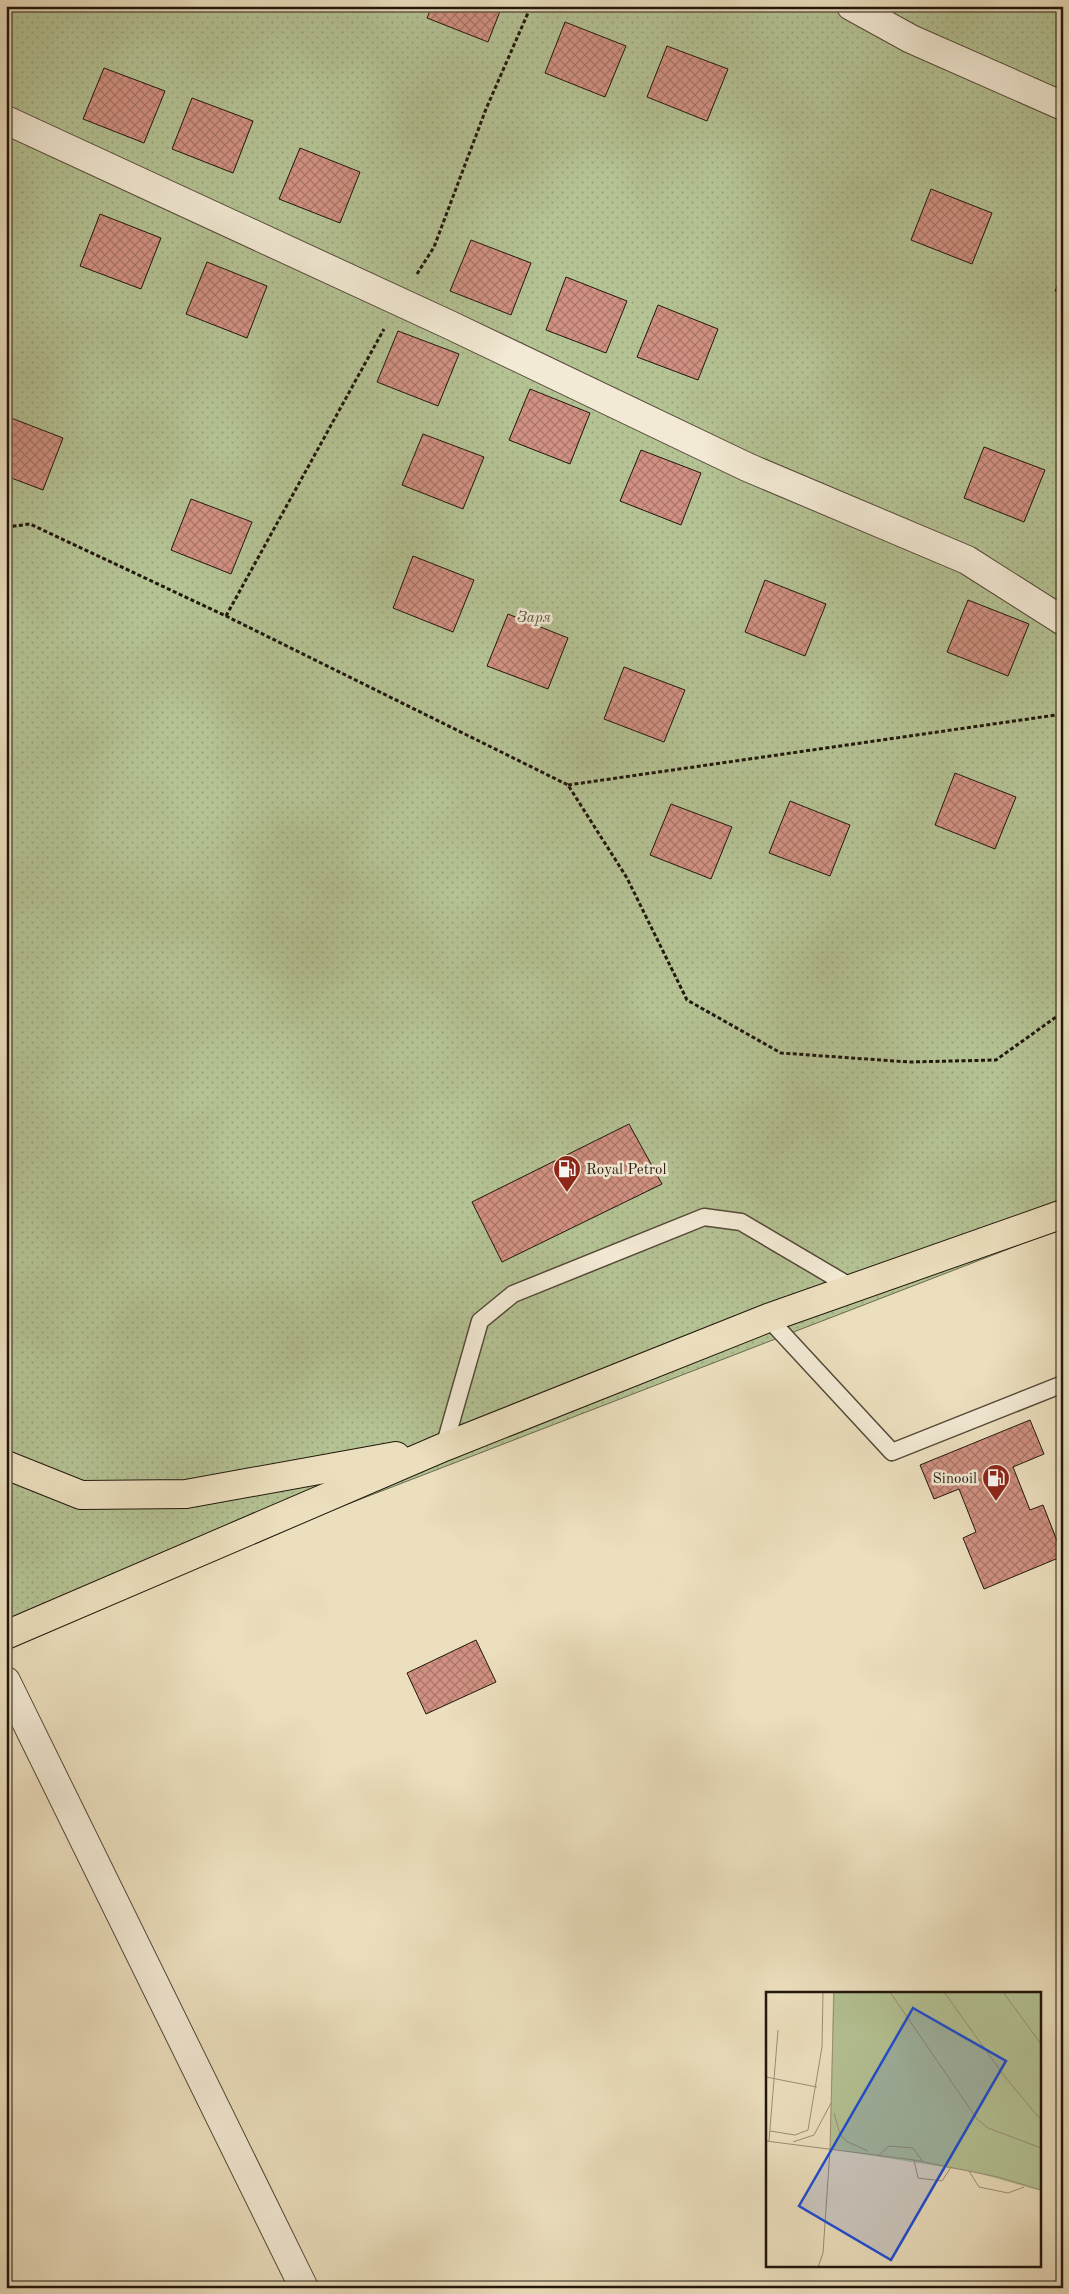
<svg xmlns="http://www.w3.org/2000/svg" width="1069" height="2294" viewBox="0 0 1069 2294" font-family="'Old Standard TT',serif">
  <defs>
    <pattern id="garden-dots" width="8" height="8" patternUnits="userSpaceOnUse" patternTransform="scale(1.25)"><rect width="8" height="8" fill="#b4c294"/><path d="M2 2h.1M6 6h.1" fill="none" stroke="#9aa67e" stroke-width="1.8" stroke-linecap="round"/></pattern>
    <pattern id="building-cross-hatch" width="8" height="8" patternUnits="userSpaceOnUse" patternTransform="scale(1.25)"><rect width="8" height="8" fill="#d19182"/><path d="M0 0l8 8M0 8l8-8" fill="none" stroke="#a97569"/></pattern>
  </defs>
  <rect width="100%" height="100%" fill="#ecdfbe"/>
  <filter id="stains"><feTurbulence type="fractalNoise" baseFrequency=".004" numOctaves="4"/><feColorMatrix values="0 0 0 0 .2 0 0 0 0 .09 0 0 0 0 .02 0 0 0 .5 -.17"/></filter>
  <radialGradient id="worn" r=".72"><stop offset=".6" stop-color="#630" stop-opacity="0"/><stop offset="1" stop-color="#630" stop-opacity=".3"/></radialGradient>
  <polygon fill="url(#garden-dots)" stroke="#6a6c50" points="6,6 1063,6 1063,1228 6,1636"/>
  <g fill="url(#building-cross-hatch)" stroke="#21170c">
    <polygon points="432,6 502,6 488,42 427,18"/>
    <polygon points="565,22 626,46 605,97 545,73"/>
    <polygon points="667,46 728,69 707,121 647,97"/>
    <polygon points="104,68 165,91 144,143 83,119"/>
    <polygon points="192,98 253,121 233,173 172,149"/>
    <polygon points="300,148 360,172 340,223 279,199"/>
    <polygon points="931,189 992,213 972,264 911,240"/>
    <polygon points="100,214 161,238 141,289 80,266"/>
    <polygon points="471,240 531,263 511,315 450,291"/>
    <polygon points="207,262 267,286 247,338 186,314"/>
    <polygon points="1063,273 1063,294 1055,291"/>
    <polygon points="566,277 627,301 606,353 546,330"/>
    <polygon points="658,305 718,329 698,380 637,357"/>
    <polygon points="398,331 459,354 438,406 377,382"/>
    <polygon points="530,389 590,413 570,464 509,440"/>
    <polygon points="6,416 63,438 43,490 6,476"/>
    <polygon points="423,434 484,457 463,509 402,485"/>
    <polygon points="984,447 1045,470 1024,522 964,498"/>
    <polygon points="641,450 701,473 681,525 620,501"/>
    <polygon points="191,499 252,522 231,574 171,550"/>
    <polygon points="413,556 474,580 453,632 393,608"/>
    <polygon points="765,580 826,604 805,656 745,632"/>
    <polygon points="968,600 1029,624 1008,676 947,652"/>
    <polygon points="508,614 568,638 548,689 487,666"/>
    <polygon points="624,667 685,690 664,742 604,719"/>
    <polygon points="955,773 1016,797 995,849 935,825"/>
    <polygon points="790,801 850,825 830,876 769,853"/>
    <polygon points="671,804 732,827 711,879 650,855"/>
    <polygon points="629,1124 662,1184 502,1262 472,1202"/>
    <polygon points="1030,1420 1044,1454 1013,1467 1030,1510 1043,1505 1063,1556 984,1589 963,1538 976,1532 959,1489 934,1499 920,1465"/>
    <polygon points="476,1640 496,1682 426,1714 407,1673"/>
  </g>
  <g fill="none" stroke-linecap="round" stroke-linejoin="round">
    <defs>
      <g id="service">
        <polyline points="768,1318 892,1452 1063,1384"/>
        <polyline points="444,1447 480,1321 513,1294 704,1217 741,1222 853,1288"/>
      </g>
      <g id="minor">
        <polyline points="851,6 911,39 1063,106"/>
        <polyline points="6,120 450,325 747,467 967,560 1063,621"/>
        <polyline points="6,1681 304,2288"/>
      </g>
      <g id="trunk">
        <polyline points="6,1465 81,1495 186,1494 396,1456"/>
        <polyline points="6,1635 444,1447 768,1318 1063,1214"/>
      </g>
    </defs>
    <use href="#service" stroke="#544938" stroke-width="19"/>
    <use href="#minor" stroke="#544938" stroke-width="30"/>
    <use href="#trunk" stroke="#21170c" stroke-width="30"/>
    <g stroke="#21170c" stroke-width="3" stroke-dasharray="4 2.5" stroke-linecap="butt">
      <polyline points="417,274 434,247 486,109 531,6"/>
      <polyline points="6,527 30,524 226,616 568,785 627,878 687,1000 781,1053 909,1062 996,1060 1063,1012"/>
      <polyline points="226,616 384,329"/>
      <polyline points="568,785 1063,714"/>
    </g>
    <use href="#service" stroke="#f3ead5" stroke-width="16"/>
    <use href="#minor" stroke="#f3ead5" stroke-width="28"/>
    <use href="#trunk" stroke="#ecdfbe" stroke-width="28"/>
  </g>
  <defs>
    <symbol id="fuel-pin" viewBox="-11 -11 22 30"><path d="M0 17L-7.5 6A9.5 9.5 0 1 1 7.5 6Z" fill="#8f2418" stroke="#f3ead5"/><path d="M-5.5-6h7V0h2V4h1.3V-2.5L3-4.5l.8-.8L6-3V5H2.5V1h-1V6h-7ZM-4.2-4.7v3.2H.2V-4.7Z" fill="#fff"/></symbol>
  </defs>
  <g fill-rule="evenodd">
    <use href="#fuel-pin" x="551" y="1153" width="32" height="43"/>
    <use href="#fuel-pin" x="980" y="1462" width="32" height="43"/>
  </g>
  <g text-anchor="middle" stroke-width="5" stroke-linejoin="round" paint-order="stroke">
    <g font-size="15" font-style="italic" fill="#54533c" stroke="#f3ead5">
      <text x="534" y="622">Заря</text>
    </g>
    <g font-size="15" fill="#21170c" stroke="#f3ead5" text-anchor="start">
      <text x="586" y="1174">Royal Petrol</text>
      <text x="977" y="1483" text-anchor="end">Sinooil</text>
    </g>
  </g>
  <g transform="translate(766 1992)">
    <rect width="275" height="275" fill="#ecdfbe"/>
    <path d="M67 0H275V199L208 180 64 157Z" fill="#b4c294"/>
    <path fill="none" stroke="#9b8f77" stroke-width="1" d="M124 0 211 127 222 136 275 156M178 0 239 85 275 128M237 0 275 52M0 85 51 95M68 121 74 142 80 149 102 159M4 139 29 143 42 138 56 55 57 0M0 149 148 168 232 185 275 198M3 149 12 38M27 150 48 143 65 111M64 157 68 0M113 163 123 154 147 156 157 170M148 168 152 186 176 189 185 175M203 179 213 195 242 201 258 195M52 275 57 261 64 157"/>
    <path fill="#1d4ed8" fill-opacity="0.15" stroke="#1d4ed8" stroke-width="2.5" d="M147 16 240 69 125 268 33 214Z"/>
    <rect width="275" height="275" fill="none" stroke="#21170c" stroke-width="2.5"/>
  </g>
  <rect width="1069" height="2294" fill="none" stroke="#ecdfbe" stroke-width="25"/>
  <rect x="8" y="8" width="1054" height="2279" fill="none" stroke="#21170c" stroke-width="2.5"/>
  <rect x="12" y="12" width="1044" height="2269" fill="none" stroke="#21170c"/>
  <rect width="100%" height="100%" filter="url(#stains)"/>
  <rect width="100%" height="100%" fill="url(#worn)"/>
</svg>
